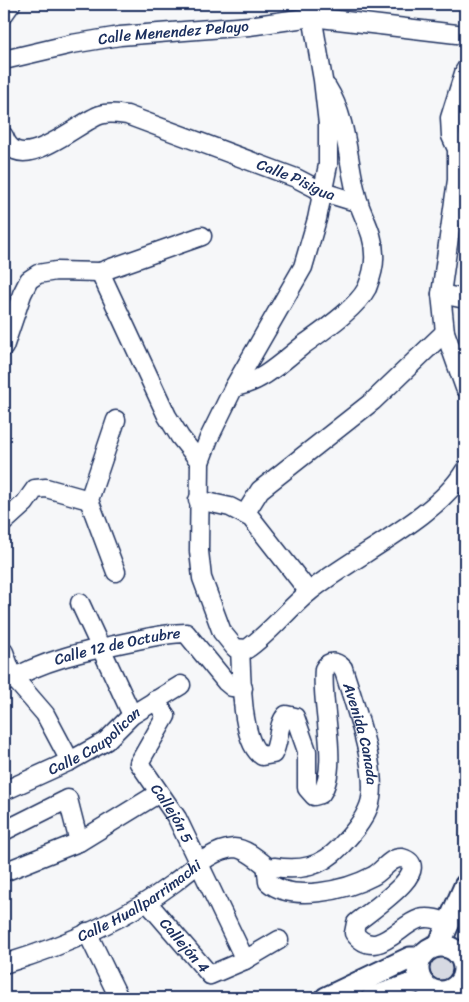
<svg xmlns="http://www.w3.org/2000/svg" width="469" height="1002" viewBox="0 0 469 1002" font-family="Sriracha,sans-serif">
  <rect width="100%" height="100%" fill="#f6f7f9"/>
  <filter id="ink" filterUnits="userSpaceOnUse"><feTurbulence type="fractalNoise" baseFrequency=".02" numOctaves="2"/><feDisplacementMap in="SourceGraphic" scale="10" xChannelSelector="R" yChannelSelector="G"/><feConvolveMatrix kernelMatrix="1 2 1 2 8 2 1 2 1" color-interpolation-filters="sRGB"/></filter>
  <g filter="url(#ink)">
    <circle fill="#d6d9e2" stroke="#7884a0" cx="441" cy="968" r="12"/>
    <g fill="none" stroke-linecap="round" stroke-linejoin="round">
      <defs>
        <g id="minor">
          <path d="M310 4 323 80 328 124V165L317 219 303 267 234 387 209 438 200 462 199 551 202 578 222 632 235 648 247 649C270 633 287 610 309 592 354 555 436 519 465 470"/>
          <polyline points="4,14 11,4"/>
          <path id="s1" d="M4 60 72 44 120 36 249 26 312 17 465 35"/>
          <polyline points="465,70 450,118 451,136 457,149 457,180 441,294 445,332 465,388"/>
          <path id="s2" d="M4 136C18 179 78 122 100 115 109 112 119 114 127 115L296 178 323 192 359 203"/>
          <polyline points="100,272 167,416 180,437 200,462"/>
          <polyline points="441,294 465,299"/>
          <polyline points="4,347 22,294 29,280 38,274 56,271 100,272 202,236"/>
          <path d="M234 387C261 383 282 362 302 346 321 332 356 309 367 288 371 278 375 265 374 254 374 235 365 221 359 204 347 165 349 122 327 87"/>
          <polyline points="198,500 230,507 251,518 309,592"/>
          <polyline points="245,514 260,490 373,401 445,332"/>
          <polyline points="4,522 25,503 35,489 46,488 89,500"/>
          <polyline points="116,572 89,500 116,420"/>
          <polyline points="80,603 132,715"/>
          <path id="s3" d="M240 650C242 675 240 742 262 756L273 754C280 742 277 725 286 715L295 717 307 751V788L314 796 321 794C340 767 320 703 324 669 329 660 336 661 343 668 353 701 381 775 369 806 363 822 351 835 340 847 321 867 301 871 274 867L267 872 268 882C292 903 347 890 373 876 383 871 390 857 402 858 438 868 364 915 356 923L354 933C376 962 399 925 419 919 430 916 440 920 450 924"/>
          <polyline points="4,652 13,677 45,714 70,761"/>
          <path id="s4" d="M4 683C43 660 85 651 128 642 147 638 166 633 186 633L226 682 232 687 243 688"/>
          <path id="s5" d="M155 700 166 716 139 763 177 818 245 960"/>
          <path id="s6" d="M4 791 70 761 106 741 132 715 181 685"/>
          <polyline points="4,831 68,799 79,842"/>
          <polyline points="4,872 79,842 159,793"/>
          <path id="s7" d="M148 903 210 975 245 960 279 940"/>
          <polyline points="87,932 119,998"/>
          <path id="s8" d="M4 964C64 946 125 920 175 882 191 870 213 849 234 848 246 848 261 862 270 869"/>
          <polyline points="432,998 433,991"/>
        </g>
        <g id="major">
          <polyline points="439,945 465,886"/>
          <circle cx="441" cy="969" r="23"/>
          <polyline points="326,998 410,958 420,958"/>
          <polyline points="372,998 421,981"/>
        </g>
      </defs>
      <use href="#minor" stroke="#1b2f5e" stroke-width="21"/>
      <use href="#major" stroke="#1b2f5e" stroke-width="25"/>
      <use href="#minor" stroke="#fff" stroke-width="18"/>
      <use href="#major" stroke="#fff" stroke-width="21"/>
    </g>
  </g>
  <g text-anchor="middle" stroke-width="4" stroke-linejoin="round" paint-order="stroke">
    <g font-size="15" fill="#1b2f5e" stroke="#fff">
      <text dy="5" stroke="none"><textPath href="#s1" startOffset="172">Calle Menendez Pelayo</textPath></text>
      <text dy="5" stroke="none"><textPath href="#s2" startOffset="321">Calle Pisigua</textPath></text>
      <text dy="5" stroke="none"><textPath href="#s4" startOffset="120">Calle 12 de Octubre</textPath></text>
      <text dy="5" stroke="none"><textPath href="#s3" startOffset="482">Avenida Canada</textPath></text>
      <text dy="5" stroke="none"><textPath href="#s6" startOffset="104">Calle Caupolican</textPath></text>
      <text dy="5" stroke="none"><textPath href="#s5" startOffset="134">Callejón 5</textPath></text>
      <text dy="5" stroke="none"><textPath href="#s8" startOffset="150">Calle Huallparrimachi</textPath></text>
      <text dy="5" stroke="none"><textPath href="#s7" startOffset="56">Callejón 4</textPath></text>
    </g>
  </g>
  <rect width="469" height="1002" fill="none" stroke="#fff" stroke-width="20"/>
  <rect x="10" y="10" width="449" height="982" fill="none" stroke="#1b2f5e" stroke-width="2" filter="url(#ink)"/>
</svg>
